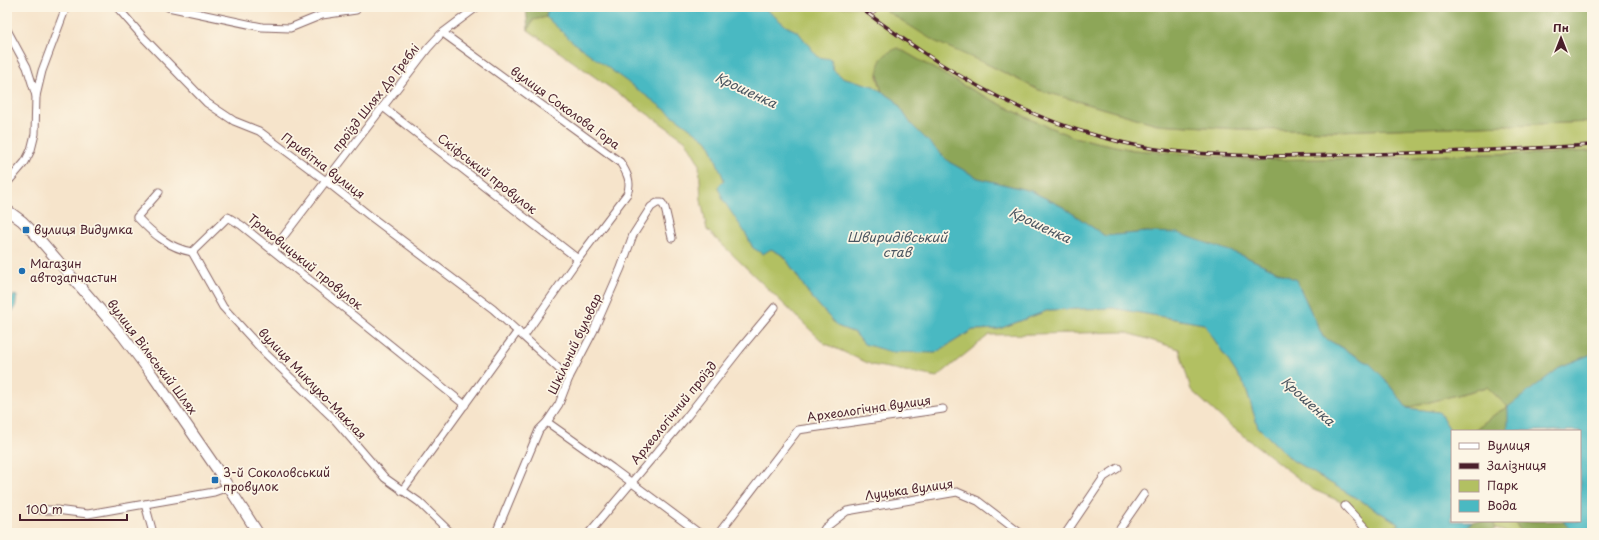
<svg xmlns="http://www.w3.org/2000/svg" width="1599" height="540" viewBox="0 0 1599 540" font-family="'Playpen Sans',sans-serif">
  <rect width="100%" height="100%" fill="#fcf5e5"/>
  <filter id="ink" filterUnits="userSpaceOnUse"><feTurbulence type="fractalNoise" baseFrequency=".025" numOctaves="2"/><feDisplacementMap in="SourceGraphic" scale="8" xChannelSelector="R" yChannelSelector="G"/><feConvolveMatrix kernelMatrix="1 2 1 2 8 2 1 2 1" color-interpolation-filters="sRGB"/></filter>
  <filter id="wash" filterUnits="userSpaceOnUse"><feTurbulence type="fractalNoise" baseFrequency=".012" numOctaves="4" result="noise"/><feDisplacementMap in="SourceGraphic" scale="16" xChannelSelector="R" yChannelSelector="G"/><feGaussianBlur stdDeviation="0.9" result="paint"/><feColorMatrix in="noise" values="0 0 0 0 0 0 0 0 0 0 0 0 0 0 0 0 0 1.4 0 .05"/><feComposite in="paint" operator="in"/></filter>
  <g filter="url(#wash)">
    <rect width="100%" height="100%" fill="#f6e4cb"/>
    <g fill="#b2c062" stroke="#7e7046">
      <polygon points="759,7 887,7 886,10 989,65 1039,90 1157,124 1239,129 1336,131 1592,122 1592,151 1540,154 1464,154 1403,158 1253,160 1190,154 1133,150 1073,137 1032,120 964,86 898,48 877,76 882,92 873,86 842,77 818,58 798,32 786,26 767,10"/>
      <polygon points="546,17 574,42 709,142 746,234 753,248 771,249 784,256 809,294 837,326 855,333 864,344 935,353 973,330 999,329 1049,310 1112,308 1204,324 1245,386 1258,427 1292,460 1398,523 1388,533 1374,533 1346,504 1312,489 1226,422 1191,390 1179,349 1125,332 989,335 937,377 872,365 824,343 707,230 701,200 699,163 686,141 528,30 533,20"/>
      <polygon points="1487,387 1508,407 1498,412 1473,431 1452,431 1452,433 1439,412 1407,408"/>
      <polygon points="1494,521 1515,521 1521,533 1509,533 1495,529"/>
    </g>
    <g fill="#8da658" stroke="#6c6242">
      <polygon points="526,7 548,7 546,17 533,20 528,30"/>
      <polygon points="887,7 1592,7 1592,122 1336,131 1239,129 1157,124 1039,90 989,65 934,41 885,10"/>
      <path d="M898 48 964 86 1032 120 1073 137 1133 150 1190 154 1253 160 1403 158 1464 154H1540L1592 151V354L1562 366 1509 407 1508 431H1473L1498 412 1508 407 1487 387 1407 408 1383 377 1370 364 1323 337 1296 280 1244 256 1147 232 1105 236 1063 207 1031 191 978 178 949 162 911 124 895 100 882 92C876 70 874 57 898 48Z"/>
      <polygon points="1472,521 1494,521 1495,529 1490,533 1462,533"/>
      <polygon points="1515,521 1563,521 1573,533 1521,533"/>
      <polygon points="1398,523 1402,533 1388,533"/>
    </g>
    <g fill="#4ab9c2" stroke="#4a6c76">
      <polygon points="548,7 759,7 767,10 786,26 798,32 818,57 831,59 833,70 842,77 873,86 895,100 911,124 949,162 978,178 1031,191 1063,207 1105,236 1147,232 1178,233 1244,256 1296,280 1323,337 1370,364 1383,377 1407,408 1439,412 1452,433 1452,521 1472,521 1462,533 1402,533 1398,523 1292,460 1258,427 1245,386 1204,324 1112,308 1049,310 999,329 973,330 935,353 891,352 864,344 855,333 837,326 809,294 784,256 771,249 763,254 753,248 746,234 723,200 718,187 724,180 709,142 573,42 546,17"/>
      <path d="M14 295 17 296 15 309 7 316V307C11 303 11 299 14 295Z"/>
      <polygon points="1592,354 1592,533 1573,533 1563,521 1580,521 1580,431 1508,431 1508,407 1562,366"/>
    </g>
  </g>
  <g filter="url(#ink)">
    <g fill="none" stroke-linecap="round" stroke-linejoin="round">
      <defs>
        <g id="street">
          <polyline points="117,7 143,37 207,103 234,121 259,131 326,181 370,216 493,309 569,378"/>
          <polyline points="168,7 262,27 290,28 322,15 356,10"/>
          <polyline points="873,10 875,7"/>
          <polyline points="7,30 27,67 36,96"/>
          <path d="M443 33 620 162C627 173 632 182 627 194L578 259 524 336"/>
          <polyline points="383,107 578,259"/>
          <polyline points="7,183 25,162 31,150 35,134 36,96 42,71 66,7"/>
          <path d="M159 192 137 217C152 233 169 248 192 252L228 217 241 225 465 405"/>
          <polyline points="273,250 428,48 441,34 477,7"/>
          <polyline points="192,252 223,307 265,353 336,421 385,478 419,502 451,533"/>
          <polyline points="547,422 612,468 699,533"/>
          <polyline points="402,491 518,331"/>
          <polyline points="145,504 153,533"/>
          <polyline points="1345,506 1370,533"/>
          <polyline points="41,510 56,510 88,514 214,492 228,487"/>
          <polyline points="496,533 539,430 547,422 559,404 569,378 593,332 621,268 633,235 651,207 657,203 662,203 665,208 672,238"/>
          <polyline points="589,533 685,419 740,349 775,307"/>
          <polyline points="719,533 798,430 943,409"/>
          <polyline points="822,533 825,528 847,511 957,492 978,501 1020,533"/>
          <polyline points="1066,533 1104,477 1118,468"/>
          <polyline points="1117,533 1144,494"/>
        </g>
        <polyline id="secondary" points="7,210 22,221 34,233 122,335 153,376 219,472 258,533"/>
      </defs>
      <use href="#street" stroke="#866463" stroke-width="9"/>
      <use href="#secondary" stroke="#866463" stroke-width="12"/>
      <use href="#street" stroke="#fff" stroke-width="7"/>
      <use href="#secondary" stroke="#fff" stroke-width="10"/>
      <defs>
        <path id="rail" d="M859 7C910 45 964 82 1023 109 1065 128 1124 146 1171 151 1239 158 1307 156 1376 154 1448 152 1520 149 1592 145"/>
      </defs>
      <use href="#rail" stroke="#4a1f2b" stroke-width="3.5"/>
      <use href="#rail" stroke="#fcf5e5" stroke-width="2" stroke-dasharray="6" stroke-linecap="butt"/>
    </g>
  </g>
  <g fill="#1f6fb2" stroke="#fcf5e5" stroke-width="1.5">
    <rect x="22" y="226" width="8" height="8" rx="2"/>
    <circle cx="22" cy="271" r="4"/>
    <rect x="211" y="476" width="8" height="8" rx="2"/>
  </g>
  <g text-anchor="middle" stroke-width="3.5" stroke-linejoin="round" paint-order="stroke">
    <g font-size="12" fill="#4a1f2b" stroke="#fcf5e5">
      <text transform="translate(376 98) rotate(-52)" y="4">проїзд Шлях До Греблі</text>
      <text transform="translate(565 108) rotate(36)" y="4">вулиця Соколова Гора</text>
      <text transform="translate(323 166) rotate(37)" y="4">Привітна вулиця</text>
      <text transform="translate(487 174) rotate(38)" y="4">Скіфський провулок</text>
      <text transform="translate(305 262) rotate(39)" y="4">Троковицький провулок</text>
      <text transform="translate(575 344) rotate(-65)" y="4">Шкільний бульвар</text>
      <text transform="translate(152 357) rotate(53)" y="4">вулиця Вільський Шлях</text>
      <text transform="translate(312 384) rotate(46)" y="4">вулиця Миклухо-Маклая</text>
      <text transform="translate(869 409) rotate(-8)" y="4">Археологічна вулиця</text>
      <text transform="translate(674 413) rotate(-51)" y="4">Археологічний проїзд</text>
      <text transform="translate(909 490) rotate(-8)" y="4">Луцька вулиця</text>
    </g>
    <g font-size="12" fill="#4a1f2b" stroke="#fcf5e5" text-anchor="start">
      <text x="34" y="234">вулиця Видумка</text>
      <text x="30" y="268">Магазин<tspan x="30" dy="14">автозапчастин</tspan></text>
      <text x="223" y="477">3-й Соколовський<tspan x="223" dy="14">провулок</tspan></text>
    </g>
    <g font-size="13" font-style="italic" fill="#4a5560" stroke="#fcf5e5">
      <text transform="translate(746 90) rotate(25)" y="5">Крошенка</text>
      <text transform="translate(1040 225) rotate(25)" y="5">Крошенка</text>
      <text x="897" y="242">Швиридівський<tspan x="897" dy="15">став</tspan></text>
      <text transform="translate(1308 401) rotate(42)" y="5">Крошенка</text>
    </g>
  </g>
  <rect width="1599" height="540" fill="none" stroke="#fcf5e5" stroke-width="24"/>
  <rect x="1451" y="430" width="130" height="92" fill="#fcf5e5" stroke="#b59f9b"/>
  <rect x="1459" y="443" width="20" height="6" fill="#ffffff" stroke="#b59f9b"/>
  <text x="1487" y="450" font-size="12" fill="#4a1f2b">Вулиця</text>
  <rect x="1459" y="463" width="20" height="6" fill="#4a1f2b" stroke="#b59f9b"/>
  <text x="1487" y="470" font-size="12" fill="#4a1f2b">Залізниця</text>
  <rect x="1459" y="480" width="20" height="12" fill="#b2c062" stroke="#b59f9b"/>
  <text x="1487" y="490" font-size="12" fill="#4a1f2b">Парк</text>
  <rect x="1459" y="500" width="20" height="12" fill="#4ab9c2" stroke="#b59f9b"/>
  <text x="1487" y="510" font-size="12" fill="#4a1f2b">Вода</text>
  <g transform="translate(1561 38)" stroke="#fcf5e5" stroke-width="3" paint-order="stroke">
  <path d="M0-3L7 15L0 10L-7 15Z" fill="#4a1f2b"/>
  <text y="-6" font-size="11" font-weight="bold" text-anchor="middle" fill="#4a1f2b">Пн</text>
  </g>
  <path d="M20 514v6h107v-6" fill="none" stroke="#4a1f2b" stroke-width="2"/>
  <text x="26" y="514" font-size="12" fill="#4a1f2b" stroke="#fcf5e5" stroke-width="3" paint-order="stroke">100 m</text>
</svg>
